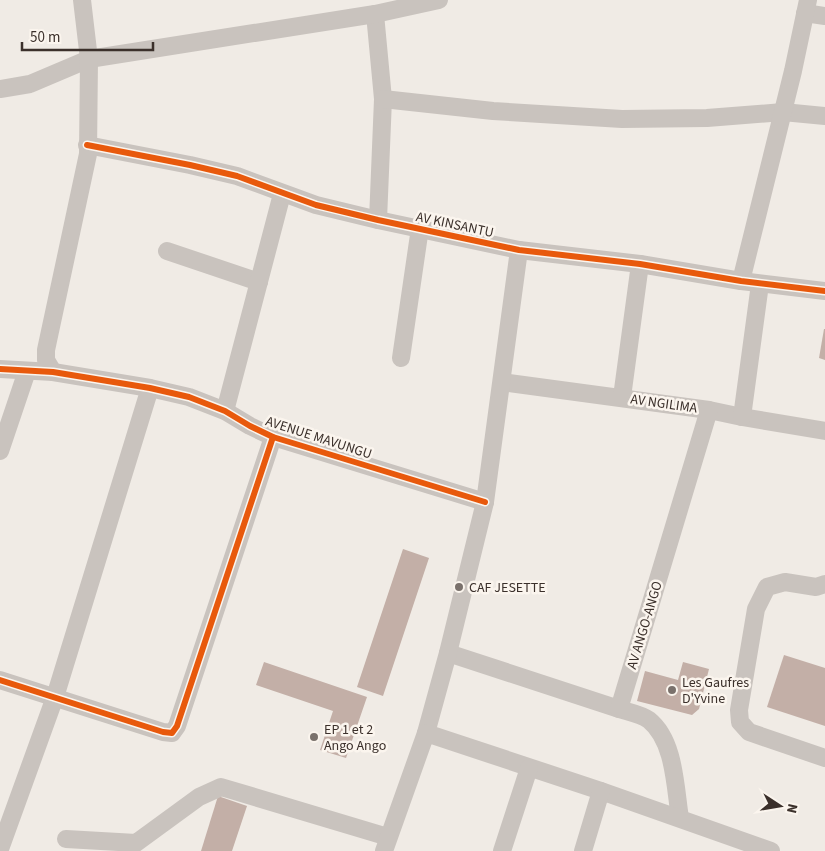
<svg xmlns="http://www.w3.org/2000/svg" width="825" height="851" viewBox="0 0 825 851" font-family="'Source Sans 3',sans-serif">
  <rect width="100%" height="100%" fill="#f0ebe5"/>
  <g fill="#c3afa7">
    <polygon points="824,329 825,329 825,360 819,358"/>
    <polygon points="403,549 429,558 383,696 357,687"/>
    <polygon points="784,655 825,668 825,726 767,707"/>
    <polygon points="264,662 367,697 346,758 320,750 333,711 256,685"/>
    <polygon points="683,662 709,669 699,709 692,715 637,701 645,671 678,680"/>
    <polygon points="218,796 247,806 232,851 201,851"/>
  </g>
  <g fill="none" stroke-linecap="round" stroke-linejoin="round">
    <g stroke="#c9c3be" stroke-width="18">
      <polyline points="805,13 825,16"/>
      <polyline points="375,14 383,99 378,220"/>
      <polyline points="0,89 30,84 89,59 375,14 439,0"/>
      <polyline points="383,99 493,111 622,119 707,118 783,112 825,116"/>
      <polyline points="87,145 190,165 237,176 316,205 378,220 519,250 640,264 741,281 825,291"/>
      <polyline points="167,251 259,282"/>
      <polyline points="741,281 793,71 808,0"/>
      <polyline points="401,358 420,228"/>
      <polyline points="0,369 53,372 150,388 189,397 225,411 250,426 273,437 485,502"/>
      <polyline points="53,372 46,360 46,350 88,154 89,59 82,0"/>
      <polyline points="502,382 709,410 742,417 825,431"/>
      <polyline points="622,397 640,264"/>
      <polyline points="225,411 282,194"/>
      <polyline points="742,417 760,284"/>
      <polyline points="0,451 27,371"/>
      <polyline points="825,584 816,587 785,582 767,587 756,609 739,710 740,722 749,732 825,758"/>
      <polyline points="448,653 619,709"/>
      <polyline points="0,680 163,732 172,733 177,726 273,437"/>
      <polyline points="426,733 448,653 485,502 519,250"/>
      <path d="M680 818C675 787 675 741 649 720 641 714 628 712 619 709L709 410"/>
      <polyline points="66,839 136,843 199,797 221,787 388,837"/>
      <polyline points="0,849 55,697 150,388"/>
      <polyline points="384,851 426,733 601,791 771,851"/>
      <polyline points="502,851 529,768"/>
      <polyline points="583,851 601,791"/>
    </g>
    <defs>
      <g id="cycleway">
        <polyline points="87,145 190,165 237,176 316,205 378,220 519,250 640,264 741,281 825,291"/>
        <polyline points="0,369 53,372 150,388 189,397 225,411 250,426 273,437 485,502"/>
        <polyline points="0,680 163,732 172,733 177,726 273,437"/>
      </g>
    </defs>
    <use href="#cycleway" stroke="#fbf5ee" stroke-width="9"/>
    <use href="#cycleway" stroke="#e8590c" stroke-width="6"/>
  </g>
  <g fill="#7a716c" stroke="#fbf5ee" stroke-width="2">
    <circle cx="459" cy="587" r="5"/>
    <circle cx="672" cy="690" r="5"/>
    <circle cx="314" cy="737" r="5"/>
  </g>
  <g text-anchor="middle" stroke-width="5" stroke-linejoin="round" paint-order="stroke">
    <g font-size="14" fill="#3b302b" stroke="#fbf5ee">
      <text transform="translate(455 224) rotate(12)" y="5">AV KINSANTU</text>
      <text transform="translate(664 403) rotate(8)" y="5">AV NGILIMA</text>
      <text transform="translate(319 437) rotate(18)" y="5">AVENUE MAVUNGU</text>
      <text transform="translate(644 625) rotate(-73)" y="5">AV ANGO-ANGO</text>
    </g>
    <g font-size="14" fill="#3b302b" stroke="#fbf5ee" text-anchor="start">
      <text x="469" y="592">CAF JESETTE</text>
      <text x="682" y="687">Les Gaufres<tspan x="682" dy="16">D'Yvine</tspan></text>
      <text x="324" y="734">EP 1 et 2<tspan x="324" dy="16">Ango Ango</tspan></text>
    </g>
  </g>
  <g transform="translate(780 806) rotate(102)" stroke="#fbf5ee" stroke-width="4" paint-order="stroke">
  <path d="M0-4L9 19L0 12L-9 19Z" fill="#3b302b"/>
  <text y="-8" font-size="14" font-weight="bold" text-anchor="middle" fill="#3b302b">N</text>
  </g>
  <path d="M22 42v8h131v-8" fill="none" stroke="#3b302b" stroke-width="2.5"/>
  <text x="30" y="42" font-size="15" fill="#3b302b" stroke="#fbf5ee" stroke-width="4" paint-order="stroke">50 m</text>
</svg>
